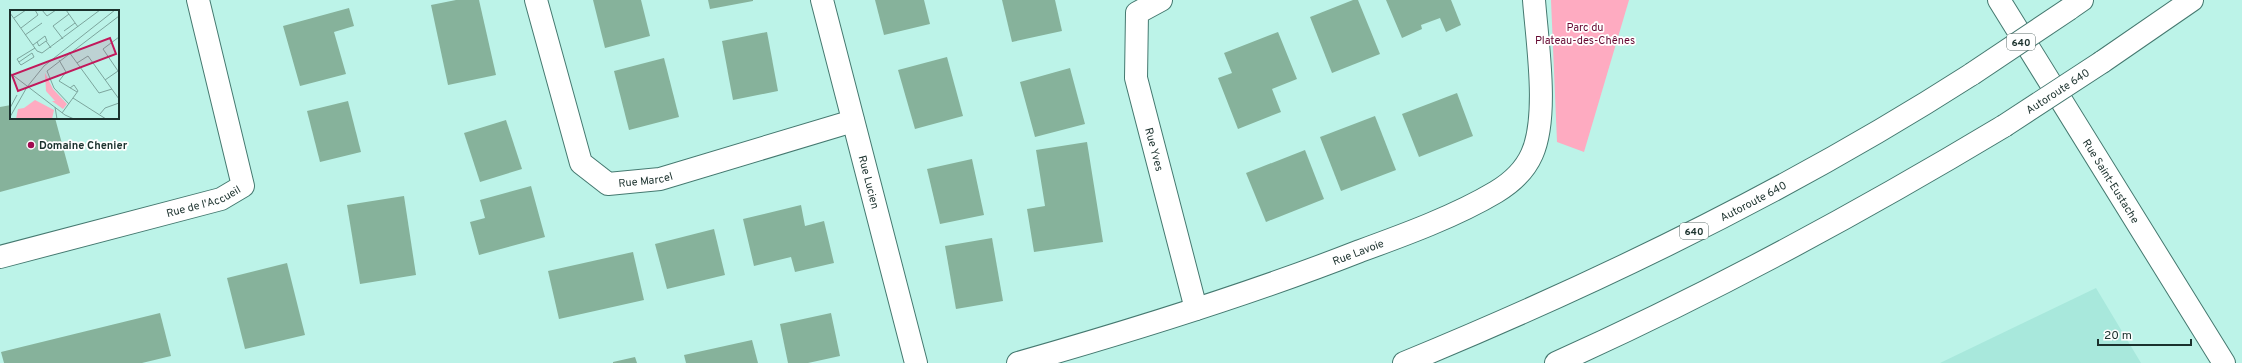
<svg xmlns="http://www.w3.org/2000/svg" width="2242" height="363" viewBox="0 0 2242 363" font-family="Overpass,sans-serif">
  <rect width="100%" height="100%" fill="#bcf3e8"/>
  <polygon fill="#a8e8dc" points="2096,288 2141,363 1940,363"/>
  <polygon fill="#feabc1" points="1551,0 1629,0 1584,152 1557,142"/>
  <g fill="#86b29b">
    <polygon points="456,0 479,0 496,75 448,85 431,5"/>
    <polygon points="593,0 641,0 650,36 605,48"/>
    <polygon points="708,0 753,0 753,1 710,9"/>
    <polygon points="875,0 924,0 930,24 884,35"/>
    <polygon points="1002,0 1055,0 1062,31 1012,42"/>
    <polygon points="1353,0 1358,0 1380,54 1332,73 1310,17"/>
    <polygon points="1386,0 1451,0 1461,25 1446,32 1440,18 1421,25 1422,29 1402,38"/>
    <polygon points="349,8 354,26 334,32 346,74 300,86 283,26"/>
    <polygon points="767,32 778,91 733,100 722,41"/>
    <polygon points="1278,32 1297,79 1272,89 1281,112 1238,129 1218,78 1232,73 1224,53"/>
    <polygon points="947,57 963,116 915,129 898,70"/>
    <polygon points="664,58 679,117 629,130 614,71"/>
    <polygon points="1070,68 1085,124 1035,137 1020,82"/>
    <polygon points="1457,93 1473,136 1419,157 1402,114"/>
    <polygon points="348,101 361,152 320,162 307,111"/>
    <polygon points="11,105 11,118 55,118 70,173 0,192 0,107"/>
    <polygon points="1375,116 1396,170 1341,191 1320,137"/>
    <polygon points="506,120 522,169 480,182 464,133"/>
    <polygon points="1087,142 1103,242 1034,252 1027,209 1045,206 1036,150"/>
    <polygon points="1305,150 1324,199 1266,222 1246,173"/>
    <polygon points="972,159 984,215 940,224 927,169"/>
    <polygon points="531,186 545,237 479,255 470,222 485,218 480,200"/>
    <polygon points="404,196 416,275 360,284 347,205"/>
    <polygon points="801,205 805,226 824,221 834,263 795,272 791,257 754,266 743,219"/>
    <polygon points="714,229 725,275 667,289 655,244"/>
    <polygon points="992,238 1003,301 956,309 945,246"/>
    <polygon points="633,252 644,300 559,319 548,271"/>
    <polygon points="287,263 305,335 245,349 227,278"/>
    <polygon points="160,313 171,356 142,363 4,363 1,352"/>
    <polygon points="831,313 840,356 808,363 788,363 780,324"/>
    <polygon points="752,340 758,363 686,363 684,355"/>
    <polygon points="635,357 637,363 613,363 613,362"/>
  </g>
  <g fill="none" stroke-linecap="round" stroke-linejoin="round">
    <defs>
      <g id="street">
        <path id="s1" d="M536 0 581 163 608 184 660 179 853 121"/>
        <path id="s2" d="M822 0 916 363"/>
        <path id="s3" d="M1161 0 1137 13 1136 78 1196 309"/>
        <path id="s4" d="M0 257 221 199 243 186 198 0"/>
        <path id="s5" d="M1018 363C1134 330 1248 295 1360 251 1404 235 1456 216 1496 192 1511 183 1525 170 1532 154 1549 116 1537 41 1534 0"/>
      </g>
      <g id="secondary">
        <path id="s6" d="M1999 0 2224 363"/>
      </g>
      <g id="highway">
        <polyline points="2069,9 2082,0"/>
        <polyline points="2102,62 2192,0"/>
        <path id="s7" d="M1404 363C1601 282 1793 189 1972 74"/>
        <path d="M1556 363C1710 294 1859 213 2004 126"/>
      </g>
    </defs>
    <use href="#street" stroke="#457970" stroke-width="24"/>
    <use href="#secondary" stroke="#457970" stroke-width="24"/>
    <use href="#highway" stroke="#457970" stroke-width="24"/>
    <use href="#street" stroke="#fff" stroke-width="22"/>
    <use href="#secondary" stroke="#fff" stroke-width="22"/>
    <use href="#highway" stroke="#fff" stroke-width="22"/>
    <defs>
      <g id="highway-bridge">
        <polyline points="1972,74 2069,9"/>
        <path id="s8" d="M2004 126 2102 62"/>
      </g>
    </defs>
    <use href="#highway-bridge" stroke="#457970" stroke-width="24" stroke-linecap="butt"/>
    <use href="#highway-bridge" stroke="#fff" stroke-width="22"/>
  </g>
  <circle fill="#a00b50" stroke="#fff" stroke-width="1.5" cx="31" cy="145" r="4"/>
  <g text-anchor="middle" stroke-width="3.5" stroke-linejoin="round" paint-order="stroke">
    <g fill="#fff" stroke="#5f6f6c" stroke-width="1">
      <rect x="2007" y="34" width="28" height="16" rx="3"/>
      <rect x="1680" y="223" width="28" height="16" rx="3"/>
    </g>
    <g font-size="10" font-weight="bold" fill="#1b312d">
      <text x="2021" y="46">640</text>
      <text x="1694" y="235">640</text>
    </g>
    <g font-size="11" fill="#650831" stroke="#fff">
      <text x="1585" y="31">Parc du<tspan x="1585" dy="13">Plateau-des-Chênes</tspan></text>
    </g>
    <g font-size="11" fill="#1b312d" stroke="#fff">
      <text dy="4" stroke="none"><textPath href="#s8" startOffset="64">Autoroute 640</textPath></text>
      <text dy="4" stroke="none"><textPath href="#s3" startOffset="166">Rue Yves</textPath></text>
      <text dy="4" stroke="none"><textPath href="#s1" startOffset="241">Rue Marcel</textPath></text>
      <text dy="4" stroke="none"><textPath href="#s2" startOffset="188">Rue Lucien</textPath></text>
      <text dy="4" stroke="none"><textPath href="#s6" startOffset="213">Rue Saint-Eustache</textPath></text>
      <text dy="4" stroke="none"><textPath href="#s4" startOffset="211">Rue de l'Accueil</textPath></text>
      <text dy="4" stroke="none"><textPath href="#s7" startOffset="385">Autoroute 640</textPath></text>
      <text dy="4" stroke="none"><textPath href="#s5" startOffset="358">Rue Lavoie</textPath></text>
    </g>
    <g font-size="11" font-weight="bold" fill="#1b312d" stroke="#fff" text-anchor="start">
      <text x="39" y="149">Domaine Chenier</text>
    </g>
  </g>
  <g transform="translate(10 10)">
    <rect width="109" height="109" fill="#bcf3e8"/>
    <path d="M35 63 43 79 57 94 53 99 42 91H45L36 81ZM25 90 44 100 42 109H6L8 99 14 98Z" fill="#feabc1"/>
    <path fill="none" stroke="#7ca59d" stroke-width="1" d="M32 0 37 6 46 0M56 0 68 17M0 3 27 41 32 43 90 0M4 8 16 0M11 18 28 5 25 0M54 21 65 13M15 25 32 13M53 29 43 16 59 4M27 32 35 26 37 31M23 35 27 32 29 36 36 31 41 38M59 42 89 83 102 79M49 50 56 62 49 71 67 82M9 52 22 43 24 47 11 55 10 54 7 49 25 38M67 53 78 46 109 89M0 63 55 105 64 109M95 70 108 61 93 39 109 27M63 88 96 109M59 94 44 78 37 61 109 6M45 97 47 109M0 98 7 85M52 103 68 81 64 75 60 78M90 104 95 98 109 93M0 107 17 77 34 56 105 0"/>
    <path fill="#c2185b" fill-opacity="0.15" stroke="#c2185b" stroke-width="2" d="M100 28 106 44 8 81 2 65Z"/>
    <rect width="109" height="109" fill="none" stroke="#1b312d" stroke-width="2"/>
  </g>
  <path d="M2098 339v6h93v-6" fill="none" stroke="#1b312d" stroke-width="2"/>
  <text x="2104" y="339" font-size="12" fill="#1b312d" stroke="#ffffff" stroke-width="3" paint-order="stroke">20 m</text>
</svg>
